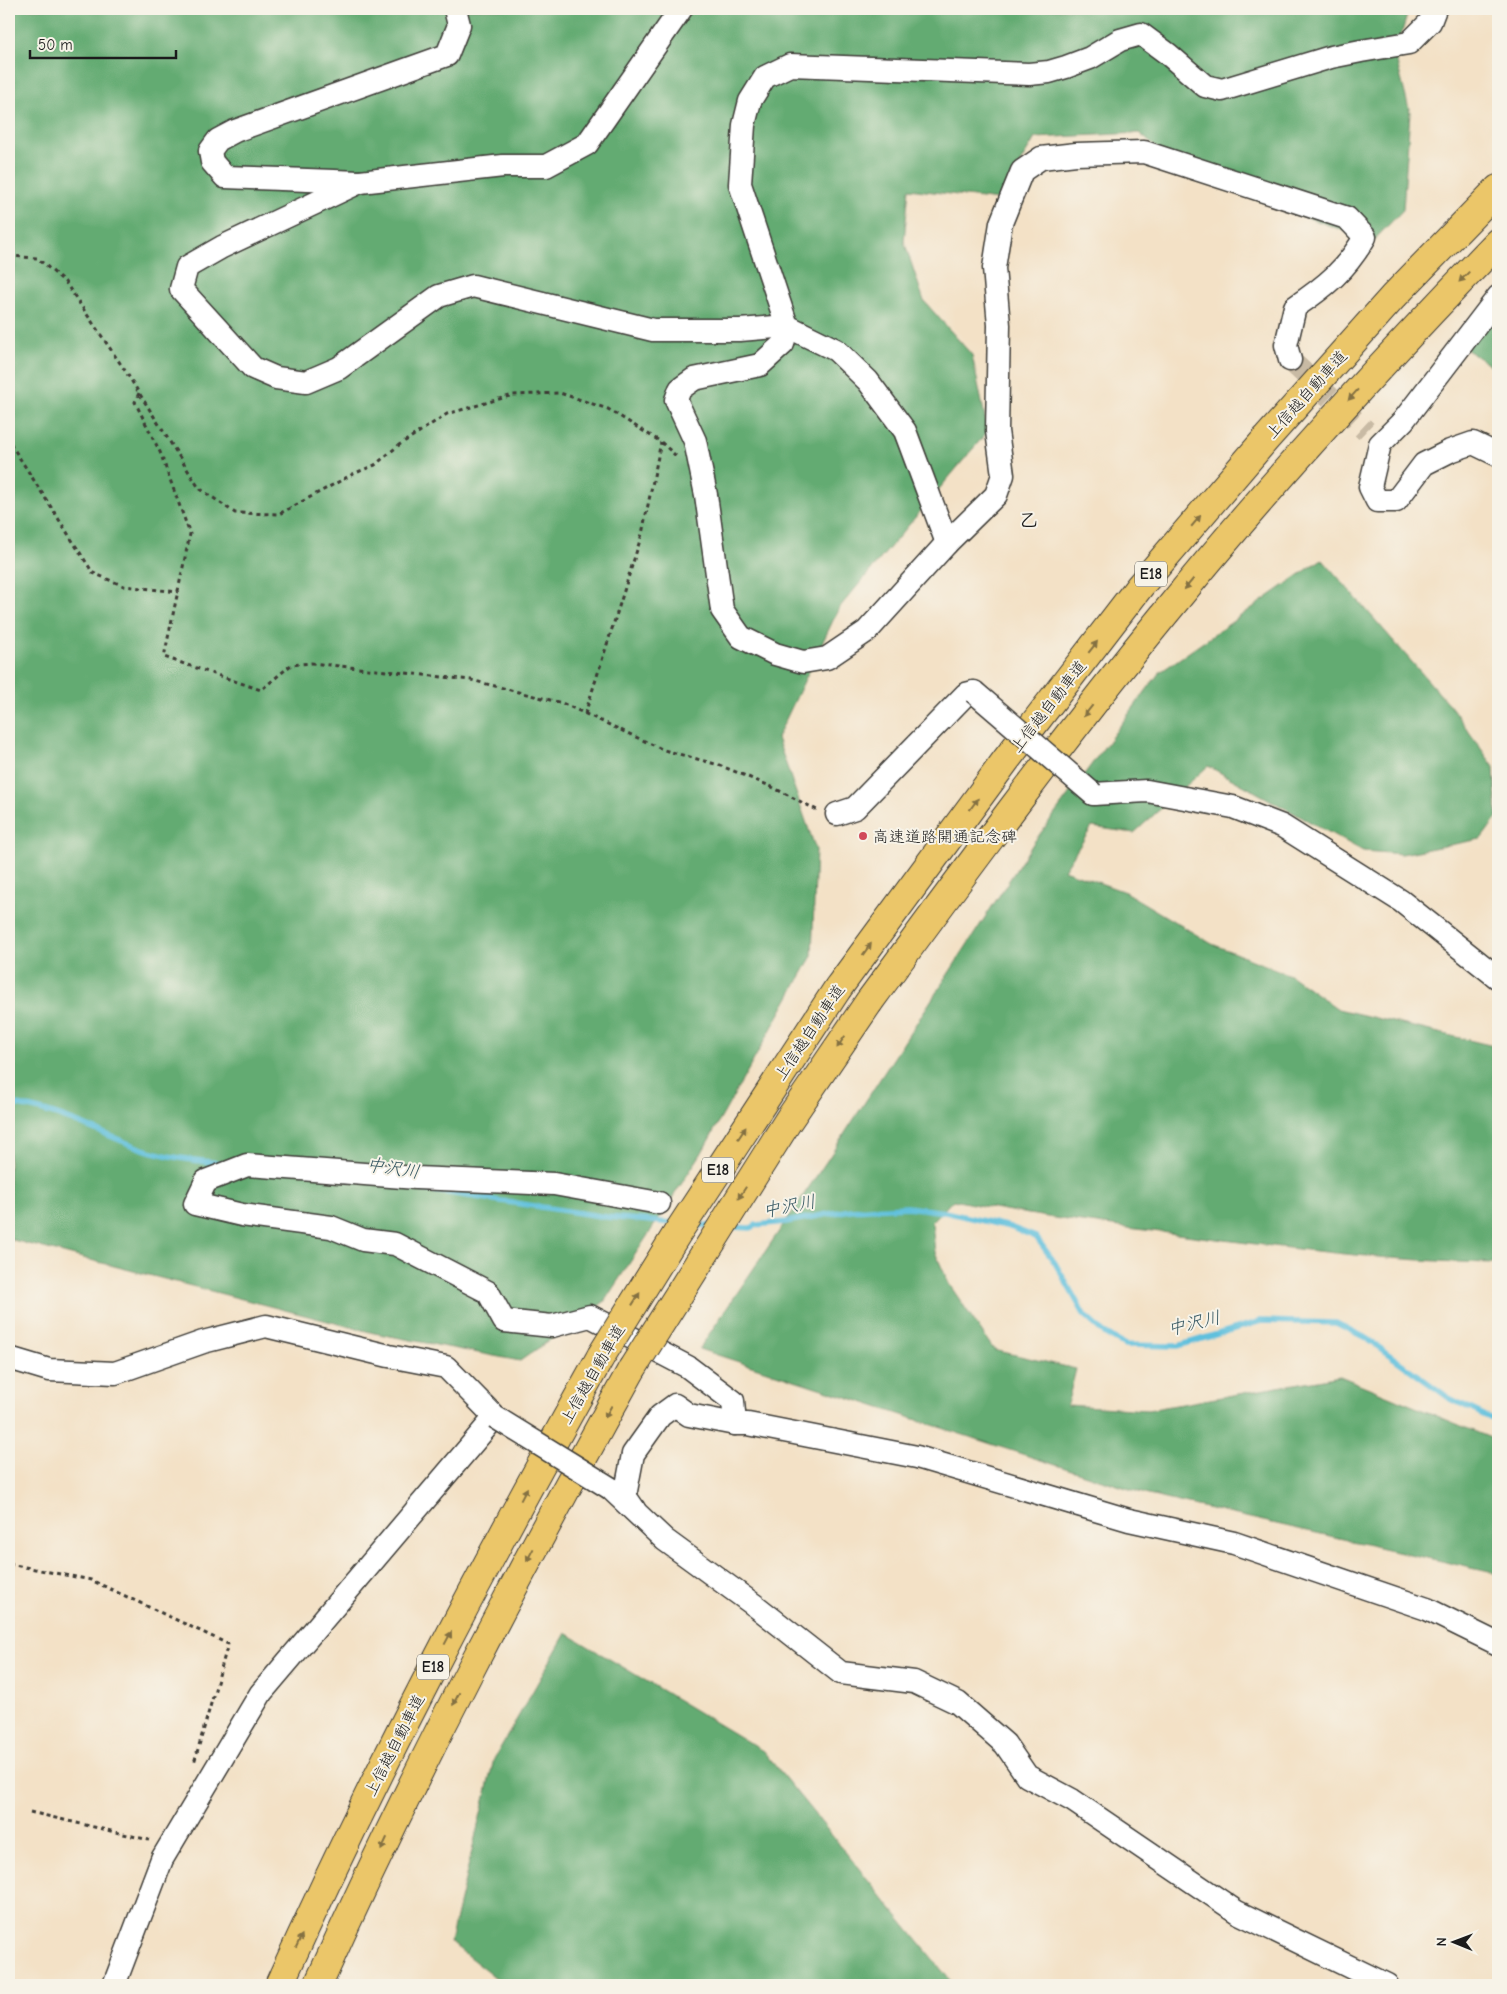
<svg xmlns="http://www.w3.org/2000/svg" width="1507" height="1994" viewBox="0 0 1507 1994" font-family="'Comic Neue','Klee One',sans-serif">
  <rect width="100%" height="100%" fill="#f7f3e8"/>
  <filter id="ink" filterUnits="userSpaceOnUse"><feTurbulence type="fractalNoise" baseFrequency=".02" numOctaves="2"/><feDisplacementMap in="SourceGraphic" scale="10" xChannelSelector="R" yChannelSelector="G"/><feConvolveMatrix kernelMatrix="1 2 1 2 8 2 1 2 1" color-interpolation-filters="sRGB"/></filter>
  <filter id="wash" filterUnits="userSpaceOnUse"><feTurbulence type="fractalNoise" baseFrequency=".0096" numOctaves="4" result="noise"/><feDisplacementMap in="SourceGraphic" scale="20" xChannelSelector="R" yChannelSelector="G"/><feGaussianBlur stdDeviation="1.12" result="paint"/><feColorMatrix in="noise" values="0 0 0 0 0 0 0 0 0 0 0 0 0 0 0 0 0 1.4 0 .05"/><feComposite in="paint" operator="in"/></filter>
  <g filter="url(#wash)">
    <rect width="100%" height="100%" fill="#f3e1c6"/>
    <g fill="#63ab72" stroke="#406447">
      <polygon points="9,9 1409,9 1395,55 1410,113 1403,210 1373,241 1188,175 1139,133 1035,138 998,200 909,189 904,241 924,301 972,355 988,431 839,608 777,738 816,850 812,956 701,1154 604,1302 520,1361 374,1333 9,1239"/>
      <polygon points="1498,307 1498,371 1460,345"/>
      <path d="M1322 559 1452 708 1494 767 1497 818 1481 839 1402 854 1363 851 1208 766 1134 833 1092 827 1064 870 1125 892 1212 944 1290 975 1338 1009 1498 1047V1263C1398 1262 1292 1249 1193 1236 1112 1226 1032 1217 953 1200L932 1222 935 1252 949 1284 994 1350 1076 1369 1067 1405 1148 1410 1340 1376 1498 1441V1574L1148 1495 699 1349 828 1159 1034 842 1159 673Z"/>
      <polygon points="566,1633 763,1751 954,1985 505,1985 450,1942 494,1759"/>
    </g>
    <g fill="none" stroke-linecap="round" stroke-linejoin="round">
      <g stroke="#5fc0dd" stroke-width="5.5">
        <path d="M9 1104C55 1109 97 1132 140 1148 168 1158 199 1161 227 1164"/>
        <polyline points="422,1189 607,1217 673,1223"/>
        <polyline points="692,1225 713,1226"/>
        <polyline points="730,1227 751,1228 756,1225 786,1222 850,1210 907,1207 945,1212 1010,1227 1036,1237 1055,1263 1085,1316 1104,1333 1125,1345 1178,1346 1261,1321 1336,1323 1366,1338 1449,1398 1498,1422"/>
      </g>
    </g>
  </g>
  <g filter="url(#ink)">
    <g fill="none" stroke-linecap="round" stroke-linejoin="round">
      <polyline stroke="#c8baa4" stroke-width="22" stroke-dasharray="22 11" stroke-linecap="butt" points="1290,360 1366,431"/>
      <defs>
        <g id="minor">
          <polyline points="455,9 459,25 447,55 235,131 218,140 210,151 212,162 225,177 360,182 503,166 546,166 587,144 681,9"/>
          <polyline points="360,182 222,247 187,267 181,289 253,368 276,378 306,382 339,368 439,296 473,286 653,330 740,330 787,326 836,350 868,381 905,431 947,543"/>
          <polyline points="1498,297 1403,421 1380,444 1370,487 1377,501 1396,501 1424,464 1450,451 1473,443 1498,455"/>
          <path d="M1290 360 1286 345 1295 307C1326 286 1346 270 1365 237L1347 218 1144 152 1076 154 1041 158 1022 171 1001 223 994 268 999 325 997 431 1003 475 996 495 947 543 867 631 827 658 803 662 775 654 741 637 722 610 706 495 695 441 676 400 680 389 694 379 760 365 783 344 787 326 740 184 744 125 750 101 765 77 790 65 1029 74 1049 72 1066 67 1090 58 1120 40 1141 34 1168 54 1205 86 1222 90 1331 57 1361 51 1409 43 1430 22 1435 9"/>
          <polyline points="1093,794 1147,791 1233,807 1282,826 1401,901 1498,978"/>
          <polyline points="837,814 855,808 966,694 974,692"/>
          <polyline points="659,1203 554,1184 416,1178 247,1165 206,1181 195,1204 242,1215 331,1227 363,1240 395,1244 488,1292 504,1321 552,1326 590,1316 688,1367 733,1401 735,1424 748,1424 917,1457 1129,1520 1234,1543 1427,1609 1498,1644"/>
          <polyline points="9,1358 49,1370 115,1373 203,1342 266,1326 389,1356 446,1367 495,1417 261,1693 162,1859 114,1985"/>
          <polyline points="610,1488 665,1540 757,1607 841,1673 914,1682 958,1703 1005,1744 1027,1776 1072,1800 1237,1912 1387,1985"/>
          <polyline points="634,1509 625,1496 633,1454 660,1416 675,1405 689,1415 735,1424"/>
        </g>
        <g id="motorway">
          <polyline points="838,988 1006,760 1140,586 1265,440 1393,297 1498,189"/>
          <path d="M869 1002C966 870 1063 738 1167 611 1271 483 1383 361 1498 242"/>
          <path d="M279 1985C376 1770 486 1562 601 1356"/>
          <path d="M318 1985C412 1775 520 1571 632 1369"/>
        </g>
      </defs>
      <use href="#minor" stroke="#3c3a36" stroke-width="25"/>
      <use href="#motorway" stroke="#3c3a36" stroke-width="30"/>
      <g stroke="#3c3a36" stroke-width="3" stroke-dasharray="4 4" stroke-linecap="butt">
        <polyline points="9,256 37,258 65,282 124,369 199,488 235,513 279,514 353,474 375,465 399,445 447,414 513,395 560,393 608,409 661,442 676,456"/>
        <polyline points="139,393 135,402 160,452 190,534 164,657 261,690 291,665 311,663 471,680 562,703 664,750 719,765 770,786 817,810"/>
        <polyline points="9,436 12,446 93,573 124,586 178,592"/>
        <polyline points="585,714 642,534 661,442"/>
        <polyline points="9,1564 91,1580 228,1644 194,1763"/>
        <polyline points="30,1812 149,1840"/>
      </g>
      <use href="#minor" stroke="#fff" stroke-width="22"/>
      <use href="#motorway" stroke="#ebc669" stroke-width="28"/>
      <defs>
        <g id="minor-bridge">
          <polyline points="974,692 1093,794"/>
          <polyline points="495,1417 610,1488"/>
        </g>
        <g id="motorway-bridge">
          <polyline points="601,1356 678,1232 838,988"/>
          <polyline points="632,1369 788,1121 869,1002"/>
        </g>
      </defs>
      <use href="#minor-bridge" stroke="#3c3a36" stroke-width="25" stroke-linecap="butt"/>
      <use href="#motorway-bridge" stroke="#3c3a36" stroke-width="30" stroke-linecap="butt"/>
      <use href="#minor-bridge" stroke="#fff" stroke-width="22"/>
      <use href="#motorway-bridge" stroke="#ebc669" stroke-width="28"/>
    </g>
    <defs><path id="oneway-solid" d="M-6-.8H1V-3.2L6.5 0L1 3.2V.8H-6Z" transform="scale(1.25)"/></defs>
    <g fill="#847142">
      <use href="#oneway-solid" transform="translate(1464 277) rotate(134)"/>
      <use href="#oneway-solid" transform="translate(1353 395) rotate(132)"/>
      <use href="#oneway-solid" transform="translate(1196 521) rotate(-50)"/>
      <use href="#oneway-solid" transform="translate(1189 584) rotate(130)"/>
      <use href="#oneway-solid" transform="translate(1093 647) rotate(-52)"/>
      <use href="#oneway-solid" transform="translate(1088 711) rotate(128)"/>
      <use href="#oneway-solid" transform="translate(974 804) rotate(-54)"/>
      <use href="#oneway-solid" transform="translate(867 949) rotate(-54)"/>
      <use href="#oneway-solid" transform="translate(841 1042) rotate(124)"/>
      <use href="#oneway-solid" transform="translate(742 1133) rotate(-57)"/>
      <use href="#oneway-solid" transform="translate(742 1193) rotate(123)"/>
      <use href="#oneway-solid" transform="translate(636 1299) rotate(-58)"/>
      <use href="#oneway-solid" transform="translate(608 1412) rotate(119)"/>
      <use href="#oneway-solid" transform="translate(524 1494) rotate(-62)"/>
      <use href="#oneway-solid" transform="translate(530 1555) rotate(118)"/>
      <use href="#oneway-solid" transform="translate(448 1638) rotate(-62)"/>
      <use href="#oneway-solid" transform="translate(456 1699) rotate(117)"/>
      <use href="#oneway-solid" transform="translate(384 1844) rotate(115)"/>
      <use href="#oneway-solid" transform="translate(299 1941) rotate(-65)"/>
    </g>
  </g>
  <circle fill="#d1495b" stroke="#f7f3e8" stroke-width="2" cx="863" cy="836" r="5"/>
  <g text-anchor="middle" stroke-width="4" stroke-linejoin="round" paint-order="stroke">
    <g fill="#f7f3e8" stroke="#5e5c59" stroke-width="1">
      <rect x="1135" y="561.5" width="32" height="25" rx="4"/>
      <rect x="702" y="1157.5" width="32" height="25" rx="4"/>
      <rect x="417" y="1654.5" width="32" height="25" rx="4"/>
    </g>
    <g font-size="15" font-weight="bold" fill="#1c1c1c">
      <text x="1151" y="579">E18</text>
      <text x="718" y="1175">E18</text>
      <text x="433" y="1672">E18</text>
    </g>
    <g font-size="16" fill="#1c1c1c" stroke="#f7f3e8">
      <text transform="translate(1306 394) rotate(-48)" y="6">上信越自動車道</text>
      <text transform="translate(1048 706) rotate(-52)" y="6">上信越自動車道</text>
      <text transform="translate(809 1032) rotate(-56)" y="6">上信越自動車道</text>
      <text transform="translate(592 1374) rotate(-60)" y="6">上信越自動車道</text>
      <text transform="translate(394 1745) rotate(-63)" y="6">上信越自動車道</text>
    </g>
    <g font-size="16" fill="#1c1c1c" stroke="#f7f3e8" text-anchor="start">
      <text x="873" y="842">高速道路開通記念碑</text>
    </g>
    <g font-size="18" font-style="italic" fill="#335560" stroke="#f7f3e8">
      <text transform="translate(393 1168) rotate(9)" y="6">中沢川</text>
      <text transform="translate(789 1206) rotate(-11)" y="6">中沢川</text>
      <text transform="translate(1194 1323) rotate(-13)" y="6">中沢川</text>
    </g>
    <g font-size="19" font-weight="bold" fill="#1c1c1c" stroke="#f7f3e8">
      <text x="1028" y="526">乙</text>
    </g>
  </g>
  <rect width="1507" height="1994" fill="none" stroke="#f7f3e8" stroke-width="30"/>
  <g transform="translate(1454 1942) rotate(271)" stroke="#f7f3e8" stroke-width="4" paint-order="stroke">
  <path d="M0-4L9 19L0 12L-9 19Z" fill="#1c1c1c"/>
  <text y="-8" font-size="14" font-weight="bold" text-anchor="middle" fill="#1c1c1c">N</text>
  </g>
  <path d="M30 50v8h146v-8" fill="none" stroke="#1c1c1c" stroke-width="2.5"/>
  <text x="38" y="50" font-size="15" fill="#1c1c1c" stroke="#f7f3e8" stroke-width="4" paint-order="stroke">50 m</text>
</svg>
